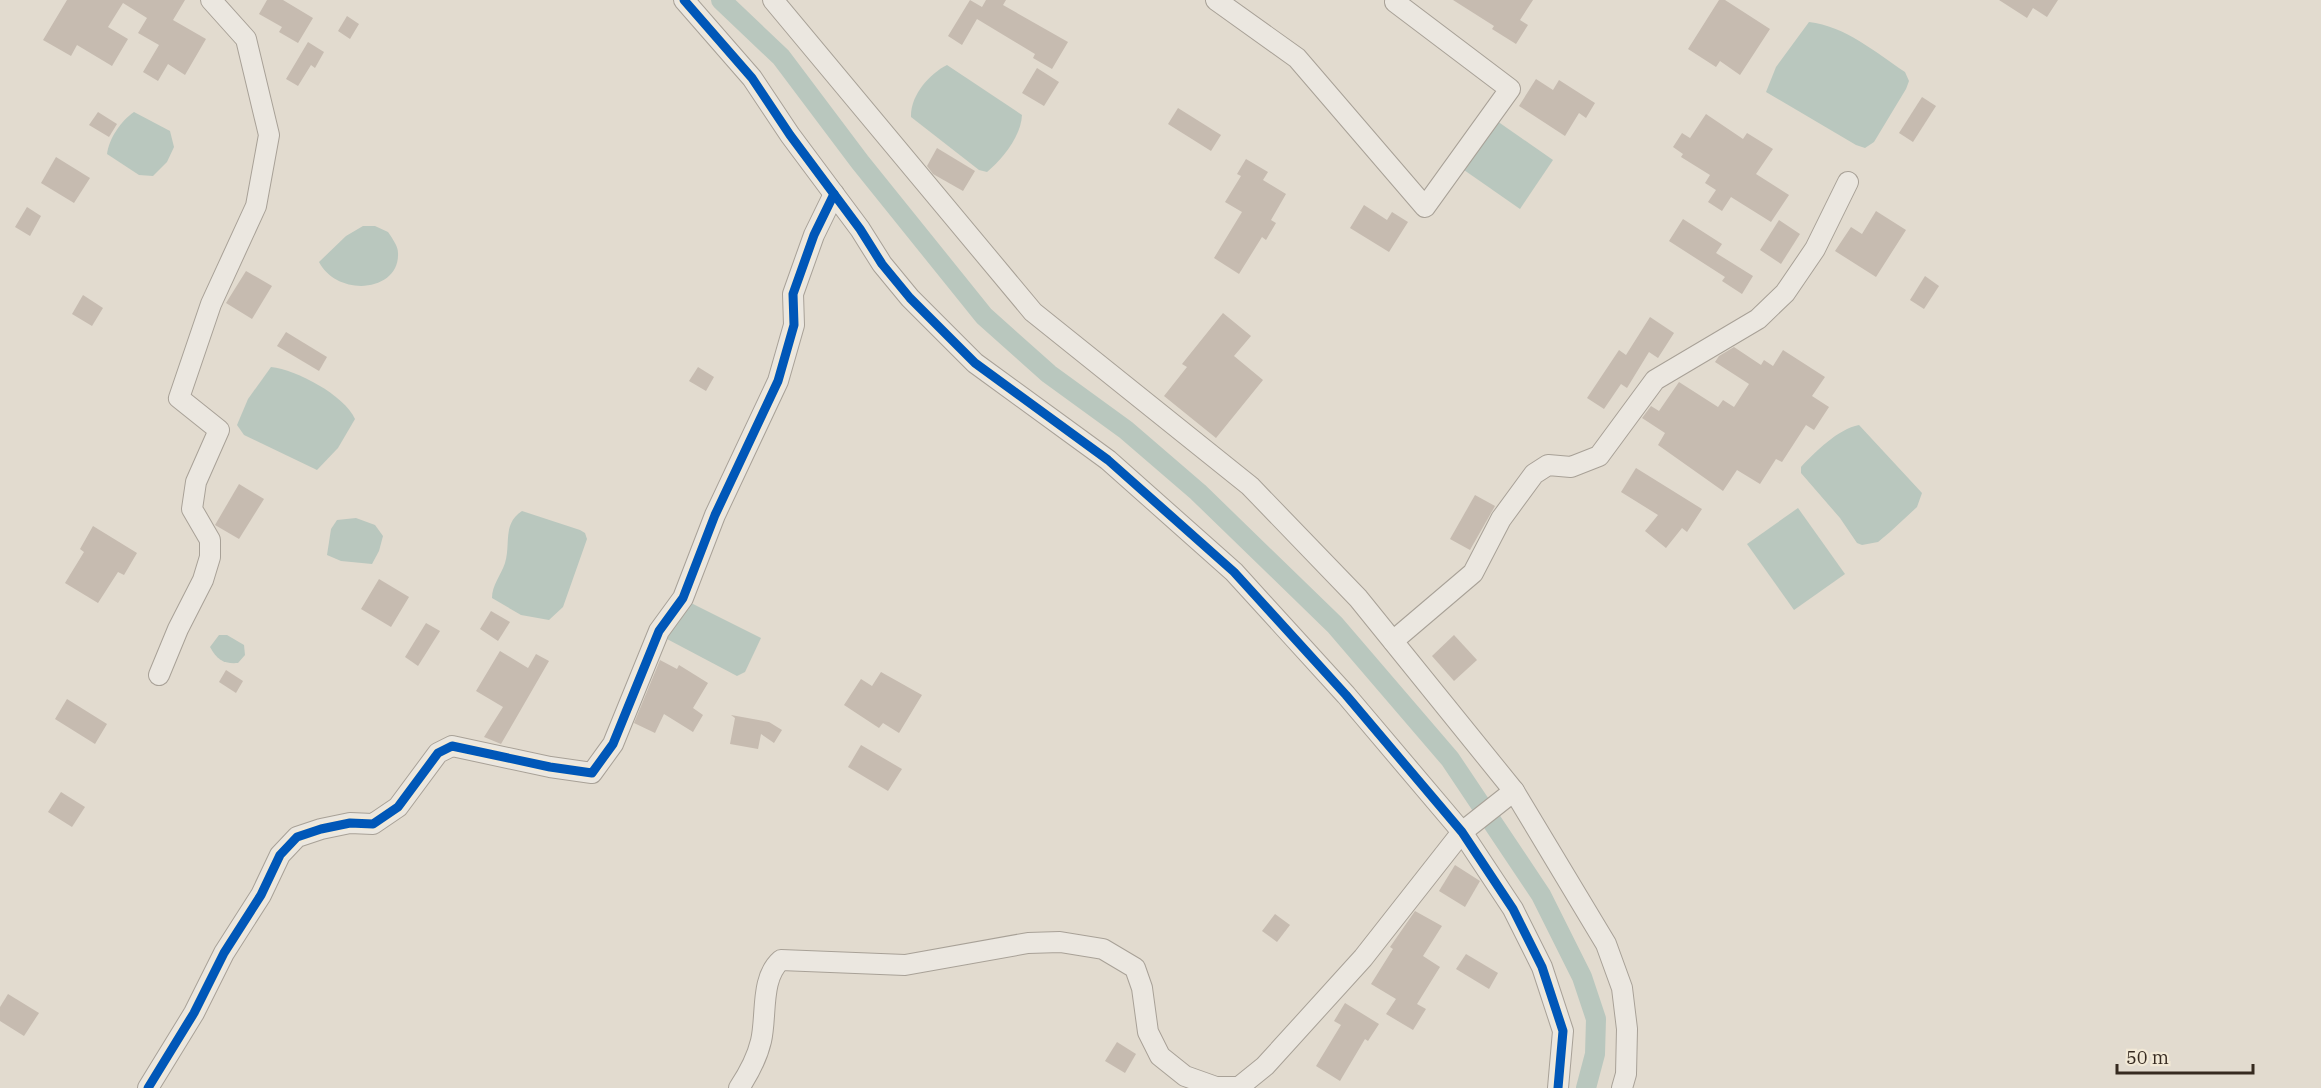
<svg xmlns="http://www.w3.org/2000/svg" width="2321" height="1088" viewBox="0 0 2321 1088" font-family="'IBM Plex Serif',serif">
  <rect width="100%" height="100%" fill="#e2dbcf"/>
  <g fill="#b9c7be">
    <path d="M1809 22C1845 26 1875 52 1905 72L1909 81 1906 89 1874 142 1865 148 1856 145 1766 92 1776 67Z"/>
    <path d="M947 65 1022 115C1021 136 1003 159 987 172L979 170 911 117C910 96 929 74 947 65Z"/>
    <path d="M134 112 170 131 174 147 167 162 153 176 139 175 107 154C109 138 121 121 134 112Z"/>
    <polygon points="1497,121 1553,160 1520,209 1464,170"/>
    <path d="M363 226H375L388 232C392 238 398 246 398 253 400 292 338 298 319 262L346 236Z"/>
    <path d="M271 367C297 370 344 395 355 419L338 448 317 470 244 435 237 425 248 399Z"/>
    <path d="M1859 425 1922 493 1917 507 1890 532 1878 542 1862 545 1857 543 1840 518 1801 473V467C1815 452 1838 429 1859 425Z"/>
    <polygon points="1798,508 1845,574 1794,610 1747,544"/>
    <path d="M522 511 580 530 585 533 587 539 563 607 549 620 521 615 492 598C492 585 501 575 505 563 511 544 502 524 522 511Z"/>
    <polygon points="356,518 375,525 383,536 379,551 372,564 341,561 327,555 331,529 337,520"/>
    <polygon points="691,603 761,638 745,672 737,676 667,639 684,608"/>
    <path d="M219 635H227L244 645 245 655 238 663C224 664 217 660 210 647Z"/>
  </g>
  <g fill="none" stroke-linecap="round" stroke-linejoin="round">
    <polyline stroke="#b9c7be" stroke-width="20" points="721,0 781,57 860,162 984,316 1049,374 1126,430 1198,492 1335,625 1450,759 1541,895 1582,977 1596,1019 1595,1054 1586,1088"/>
  </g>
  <g fill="#c6bbb0">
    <polygon points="67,0 185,0 173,20 206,39 185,75 168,64 158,81 143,72 159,45 138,33 147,18 123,3 108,27 128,39 112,66 77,45 71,56 43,40"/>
    <polygon points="267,0 283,0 313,18 298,43 279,32 282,27 259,14"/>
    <polygon points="970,0 982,7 986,0 1006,0 1003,5 1068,42 1052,69 1033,58 1035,54 977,19 962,45 948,36"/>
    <polygon points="1453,0 1533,0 1520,20 1528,25 1516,44 1492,29 1494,26"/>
    <polygon points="1719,0 1725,0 1770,29 1740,75 1720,61 1716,67 1688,49"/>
    <polygon points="1999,0 2058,0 2047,17 2033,8 2027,18"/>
    <polygon points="347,16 359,24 350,39 338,31"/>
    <polygon points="308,42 324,52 315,68 311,65 298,86 286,79"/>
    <polygon points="1037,68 1059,82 1044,106 1022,93"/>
    <polygon points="1536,79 1553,90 1559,80 1595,103 1586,118 1579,113 1565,136 1519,106"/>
    <polygon points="1922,97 1936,106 1913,142 1899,133"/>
    <polygon points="1178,108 1221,135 1211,151 1168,124"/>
    <polygon points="98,112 117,124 109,137 89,125"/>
    <polygon points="1706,114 1743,139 1747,133 1773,149 1756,174 1789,195 1771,222 1731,197 1722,211 1708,202 1716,190 1705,183 1710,175 1681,157 1683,154 1673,147 1682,133 1690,138"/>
    <polygon points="937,148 975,171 963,191 933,174 927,166"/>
    <polygon points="56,157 90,178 74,203 41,183"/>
    <polygon points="1246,159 1268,172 1263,180 1286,194 1271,220 1276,223 1266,240 1262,237 1239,274 1214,258 1242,212 1225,202 1241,176 1237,174"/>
    <polygon points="1364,205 1387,220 1392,212 1408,222 1389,252 1350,228"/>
    <polygon points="27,207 41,216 30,236 15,227"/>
    <polygon points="1876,211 1906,230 1876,277 1835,251 1851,227 1862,234"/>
    <polygon points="1683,219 1722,244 1716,253 1753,276 1742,294 1722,281 1725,277 1669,241"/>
    <polygon points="1779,220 1800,234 1781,264 1760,250"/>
    <polygon points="246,271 272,286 252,319 226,303"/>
    <polygon points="1925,276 1939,286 1924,309 1910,300"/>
    <polygon points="83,295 103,308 92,326 72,314"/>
    <polygon points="1223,313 1251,336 1234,356 1263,380 1216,438 1164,396 1187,367 1182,364"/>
    <polygon points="1650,317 1674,333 1658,358 1649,352 1627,388 1621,384 1604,409 1587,398 1619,350 1626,355"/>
    <polygon points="286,332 327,357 319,371 277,346"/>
    <polygon points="1734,347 1761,365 1764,360 1773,366 1783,350 1825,377 1812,396 1829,407 1814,430 1806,425 1782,462 1776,459 1760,484 1737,470 1723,491 1658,445 1665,433 1642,418 1651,406 1659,411 1679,382 1718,407 1723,400 1734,407 1749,384 1715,362 1719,356"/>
    <polygon points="698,367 714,377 706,391 689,381"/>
    <polygon points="1636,468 1702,509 1687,532 1682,528 1666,548 1645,531 1658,515 1621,492"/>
    <polygon points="239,484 264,499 239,539 215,525"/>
    <polygon points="1475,495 1495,506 1470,550 1450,539"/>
    <polygon points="93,526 137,553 124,575 118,572 98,603 65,583 84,552 80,549"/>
    <polygon points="379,579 409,597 391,627 361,609"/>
    <polygon points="491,611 510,622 498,641 480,629"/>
    <polygon points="426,623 440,631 418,666 405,657"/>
    <polygon points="1454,635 1477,660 1454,681 1432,656"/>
    <polygon points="500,651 528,668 536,654 549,661 501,744 484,737 503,707 476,691"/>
    <polygon points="660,660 677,669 679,665 708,683 693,708 703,715 693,732 664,714 655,733 634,723"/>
    <polygon points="226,670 243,681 236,693 219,682"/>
    <polygon points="881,672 922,695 899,733 883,723 879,728 844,705 861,679 872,686"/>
    <polygon points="67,699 107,724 95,744 55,719"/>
    <polygon points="731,715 769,722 782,730 774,743 761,734 758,749 730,744 735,718"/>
    <polygon points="861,745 902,769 888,791 848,767"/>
    <polygon points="61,792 85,807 72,827 48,812"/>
    <polygon points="1455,865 1480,881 1465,907 1439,891"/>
    <polygon points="1415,911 1442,926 1423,956 1440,967 1417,1004 1426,1009 1413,1030 1386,1014 1396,999 1371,984 1393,949 1390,947"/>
    <polygon points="1275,914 1290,925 1277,942 1262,931"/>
    <polygon points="1466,954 1498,973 1489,989 1456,969"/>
    <polygon points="8,994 39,1013 24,1036 0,1021 0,1007"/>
    <polygon points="1345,1003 1379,1024 1368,1041 1365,1039 1340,1081 1316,1066 1341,1025 1334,1021"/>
    <polygon points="1117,1042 1136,1054 1125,1073 1105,1061"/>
  </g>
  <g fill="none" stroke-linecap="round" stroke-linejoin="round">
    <defs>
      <g id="minor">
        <polyline points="684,0 752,78 790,135 860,229 882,264 910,298 975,363 1108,460 1234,572 1346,695 1462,832 1513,909 1542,967 1563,1031 1558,1088"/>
        <polyline points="773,0 1033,312 1250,486 1358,598 1514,791 1606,944 1622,988 1627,1029 1626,1074 1622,1088"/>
        <polyline points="1216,0 1297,58 1425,207 1510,89 1395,2 1397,0"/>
        <polyline points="1393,641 1473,573 1501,519 1534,474 1548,465 1571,467 1599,456 1655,380 1758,319 1785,293 1815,249 1848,182"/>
        <polyline points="159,675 178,629 203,580 210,557 210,540 192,509 196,482 219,430 179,398 211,304 256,206 269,135 246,39 211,0"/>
        <polyline points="148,1088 194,1013 224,953 261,895 280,855 297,837 321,829 350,823 373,824 398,807 438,753 452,746 550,767 592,773 613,744 659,631 683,598 715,515 778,381 794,325 793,294 814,235 834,194"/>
        <path d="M739 1088C749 1073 757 1058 761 1041 767 1016 760 978 781 960L905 965 1028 943 1060 942 1103 949 1135 968 1142 988 1148 1032 1160 1056 1185 1076 1216 1087H1239L1265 1066 1363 958 1462 832 1514 791"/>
      </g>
    </defs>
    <use href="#minor" stroke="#a8a197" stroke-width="22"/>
    <use href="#minor" stroke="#ebe7e0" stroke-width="20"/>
    <defs>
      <g id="cycleway">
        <polyline points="684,0 752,78 790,135 860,229 882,264 910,298 975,363 1108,460 1234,572 1346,695 1462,832 1513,909 1542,967 1563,1031 1558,1088"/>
        <polyline points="148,1088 194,1013 224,953 261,895 280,855 297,837 321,829 350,823 373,824 398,807 438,753 452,746 550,767 592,773 613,744 659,631 683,598 715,515 778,381 794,325 793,294 814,235 834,194"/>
      </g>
    </defs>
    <use href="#cycleway" stroke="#f2e9d6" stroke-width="13"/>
    <use href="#cycleway" stroke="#0057b8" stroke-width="9"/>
  </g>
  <path d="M2117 1064v9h136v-9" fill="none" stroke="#362a20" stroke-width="3"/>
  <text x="2126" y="1064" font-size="18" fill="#362a20" stroke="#f2e9d6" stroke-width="4.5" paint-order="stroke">50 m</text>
</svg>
